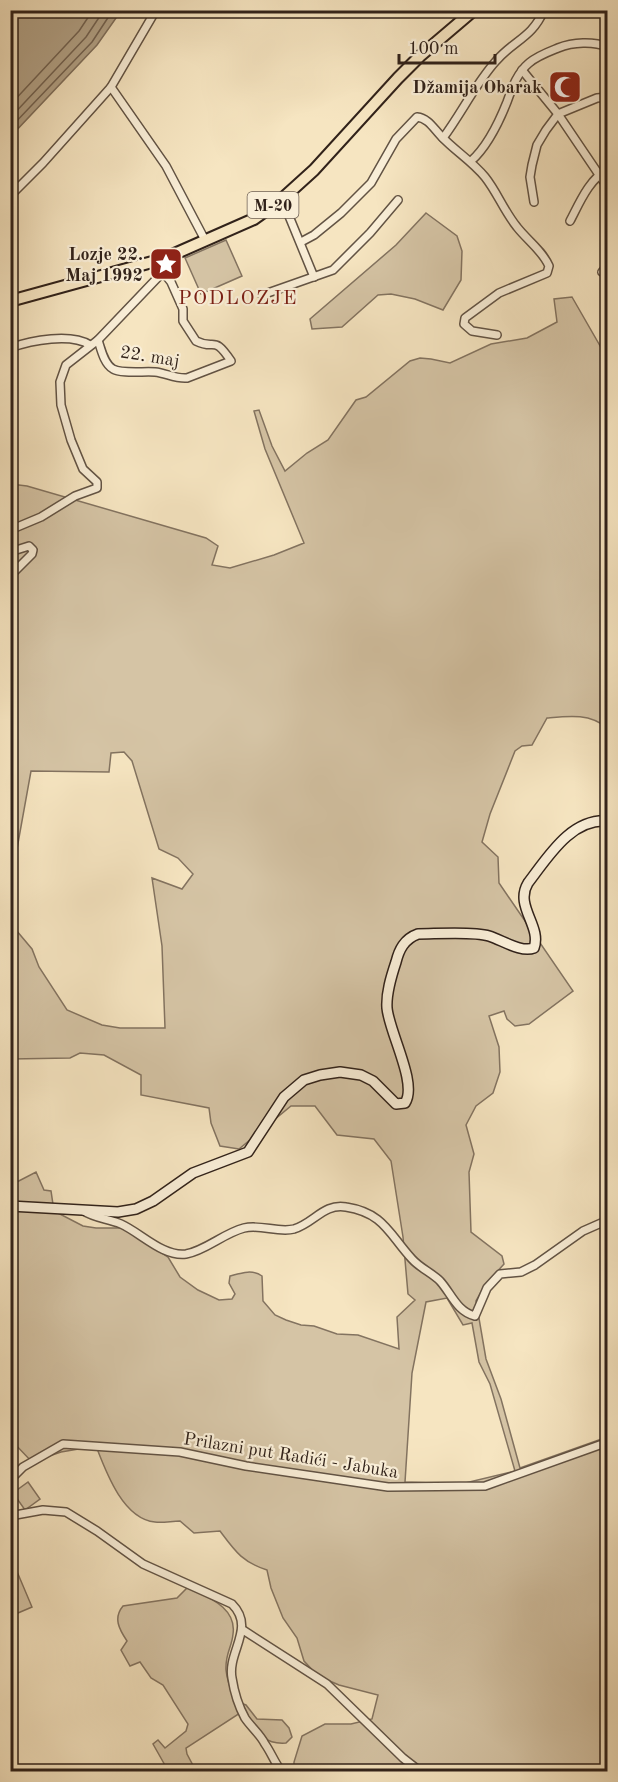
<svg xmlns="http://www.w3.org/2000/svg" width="618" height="1782" viewBox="0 0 618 1782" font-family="'Old Standard TT',serif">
  <rect width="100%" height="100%" fill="#f6e5c1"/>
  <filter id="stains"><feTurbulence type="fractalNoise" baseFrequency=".00333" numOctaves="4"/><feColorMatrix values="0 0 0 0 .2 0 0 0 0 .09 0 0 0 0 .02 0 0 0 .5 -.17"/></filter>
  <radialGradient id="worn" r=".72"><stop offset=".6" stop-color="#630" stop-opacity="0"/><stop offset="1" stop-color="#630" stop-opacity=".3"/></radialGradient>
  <g fill="#d5c4a5" stroke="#837360" stroke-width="1.5" fill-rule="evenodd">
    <polygon points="426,213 457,236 462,251 461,280 443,310 415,299 391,294 378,295 342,327 312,329 310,319 396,245"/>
    <polygon points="226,240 242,276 201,294 185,258"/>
    <path d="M572 297 607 358V728C590 713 568 716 547 718L532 745 522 746 515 751 490 814 482 842 498 857 499 883 573 991 529 1024 515 1026 507 1019 504 1011 489 1016 499 1047 500 1072 493 1093 476 1106 466 1125 474 1154 469 1172 471 1232 502 1256 504 1264 485 1285 476 1301 486 1359 501 1399 520 1468 607 1437V1771H294V1762L302 1736 325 1724H351L372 1719 378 1695 339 1685 318 1676 304 1661 297 1638 283 1618 271 1588 267 1570C242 1562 235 1551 220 1531L194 1533 180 1521C172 1521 163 1523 155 1522 123 1519 106 1472 96 1446L61 1452 32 1462 11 1440V1185L36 1172 44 1190 51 1191 54 1211 83 1226 96 1228H124L168 1257 180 1277 198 1290 219 1300 232 1299 235 1294 229 1283 230 1276C241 1273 252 1269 262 1276L263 1301 275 1315 286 1320 301 1325 314 1326 337 1334 358 1335 399 1349 397 1317 415 1300 408 1294 403 1237 391 1161 374 1139 337 1135 315 1106H291L239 1149 220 1146 211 1123 209 1108 141 1095V1075L104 1055 80 1053 70 1058 11 1059V924L32 949 39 967 67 1010 102 1025 120 1028H165L162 946 152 878 182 889 193 874 178 858 159 849 132 761 124 752 111 753 109 772 31 771 11 882V484L27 486 206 538 218 546 212 565 230 568 274 555 304 543 265 449 254 411 259 410 272 446 285 471 307 453 328 440 356 400 366 397 410 361 420 358 431 359 450 363 491 344 527 338 557 322 554 299ZM447 1298 463 1325 472 1323 479 1362 490 1384 515 1471 461 1484 405 1482 412 1373 426 1302Z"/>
    <polygon points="607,952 607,1001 601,957"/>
    <polygon points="28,1482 40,1499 25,1510 13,1493"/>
    <polygon points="10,1555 32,1607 11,1616 10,1616"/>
    <path d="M188 1587C207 1597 237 1607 233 1634 232 1647 225 1654 226 1670 227 1681 231 1691 235 1701L246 1705 257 1719 282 1720 289 1728 292 1737 286 1743C261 1745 256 1729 243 1711L186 1748 187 1754 196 1771H182L179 1766 166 1767 153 1744 158 1740 165 1748 186 1731 188 1724 163 1685 151 1678 140 1662 130 1666 121 1650 127 1641C119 1629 113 1618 123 1606L177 1598Z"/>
  </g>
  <polygon fill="#b3a388" stroke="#7f6f5c" stroke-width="1.5" points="11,10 121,11 97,45 11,136"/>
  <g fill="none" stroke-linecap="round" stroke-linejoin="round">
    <g stroke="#726251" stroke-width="1.5">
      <polyline points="10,105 79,31 93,10"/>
      <polyline points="10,118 86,37 104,10"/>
      <polyline points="10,128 92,42 113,10"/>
    </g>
    <defs>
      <g id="minor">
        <polyline points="522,70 558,114 608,188"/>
        <polyline points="111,87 166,166 205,240"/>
        <path d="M443 138C461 114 476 83 496 61 514 40 532 38 544 10"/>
        <path d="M471 161C488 146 499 122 507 102 512 88 517 73 529 63 537 56 548 52 558 48 573 42 593 41 608 47"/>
        <polyline points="10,196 43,163 111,87 156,10"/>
        <polyline points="282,199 314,277"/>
        <polyline points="534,202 530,177 532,165 537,145 546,130 558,114 597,98 608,97"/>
        <path d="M570 221C579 204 589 179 608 169"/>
        <path d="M301 242 314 235 341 213 371 183 396 139 417 117C428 118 434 129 441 136 455 151 472 161 485 177 497 192 504 211 517 227 527 240 542 250 549 266L547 273 499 293 465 318 464 324 472 331 497 335"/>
        <polyline points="602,272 608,265"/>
        <polyline points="262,295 333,270 370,233 398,200"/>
        <path d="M98 340C101 349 104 364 113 369 121 374 145 371 155 372 166 373 175 379 187 378L231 361C213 334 216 351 196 341L183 321V309L171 282 163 272"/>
        <path d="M10 348C32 340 71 333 90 345"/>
        <polyline points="10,530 41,517 75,496 97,488 97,482 83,469 71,440 61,405 60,382 66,365 98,340 163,272 163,259"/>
        <polyline points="10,552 29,546 33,550 32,554 10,576"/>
        <path d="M82 1210C96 1219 107 1218 121 1224 141 1233 163 1257 186 1254 205 1251 224 1233 244 1228 261 1224 278 1233 294 1229 314 1223 324 1203 346 1207 384 1213 389 1234 412 1259 420 1268 432 1273 440 1281 451 1293 457 1312 475 1316L487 1288 500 1274 521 1272 535 1265 583 1231 608 1220"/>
        <polyline points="10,1480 23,1467 63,1444 180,1452 246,1466 388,1487 485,1486 608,1442"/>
        <path d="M10 1516 43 1510 66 1512 97 1531 143 1564 232 1604C256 1628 227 1652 232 1678 234 1691 239 1707 245 1718 251 1727 260 1734 265 1744 272 1754 274 1762 282 1772"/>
        <polyline points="243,1630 327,1684 403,1758 421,1772"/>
      </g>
      <path id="secondary" d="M10 1206 118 1212 136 1209 153 1201 193 1173 248 1152 284 1097 304 1080 320 1075 340 1072 361 1075 373 1081 396 1104 405 1103C418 1084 389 1032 387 1008 386 993 391 977 396 962 399 950 404 939 418 934 436 934 473 931 489 936 502 940 521 953 534 948 542 926 514 906 528 883 548 857 571 818 608 821"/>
      <polyline id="primary" points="10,301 163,259 254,219 282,199 314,170 398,78 420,56 474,10"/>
    </defs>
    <use href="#minor" stroke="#625344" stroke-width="10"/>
    <use href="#secondary" stroke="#31221a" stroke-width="12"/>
    <use href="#primary" stroke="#31221a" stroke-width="14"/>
    <use href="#minor" stroke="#f9eed7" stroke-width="7"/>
    <use href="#secondary" stroke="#f9eed7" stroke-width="9"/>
    <use href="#primary" stroke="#f6e5c1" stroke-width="10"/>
  </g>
  <defs>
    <symbol id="mosque-square" viewBox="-11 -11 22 22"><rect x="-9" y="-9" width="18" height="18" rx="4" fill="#8f2418" stroke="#f9eed7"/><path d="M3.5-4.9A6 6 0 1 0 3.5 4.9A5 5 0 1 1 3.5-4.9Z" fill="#fff"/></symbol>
    <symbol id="sight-square" viewBox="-11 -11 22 22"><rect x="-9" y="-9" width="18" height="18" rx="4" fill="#8f2418" stroke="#f9eed7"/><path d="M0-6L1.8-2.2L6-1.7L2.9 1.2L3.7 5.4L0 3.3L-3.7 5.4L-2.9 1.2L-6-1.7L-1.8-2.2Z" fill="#fff"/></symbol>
  </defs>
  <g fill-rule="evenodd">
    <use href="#mosque-square" x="546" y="68" width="38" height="38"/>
    <use href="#sight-square" x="147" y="245" width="38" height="38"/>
  </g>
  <g text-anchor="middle" stroke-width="4.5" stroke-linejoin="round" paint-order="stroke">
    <rect fill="#f9eed7" stroke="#6d5f53" stroke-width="1.5" x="247.5" y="192" width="51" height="26" rx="4.5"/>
    <g font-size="16" font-weight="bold" fill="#31221a">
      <text x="273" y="211">M-20</text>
    </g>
    <g font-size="18" font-weight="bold" fill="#31221a" stroke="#f9eed7" text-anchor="end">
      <text x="542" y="93">Džamija Obarak</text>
      <text x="143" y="260">Lozje 22.<tspan x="143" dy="21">Maj 1992</tspan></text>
    </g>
    <g font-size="18" fill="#31221a" stroke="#f9eed7">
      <text transform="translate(150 356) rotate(9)" y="6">22. maj</text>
      <text transform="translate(291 1455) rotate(9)" y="6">Prilazni put Radići - Jabuka</text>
    </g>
    <g font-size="20" letter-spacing="1.5" fill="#7a1f14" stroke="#f9eed7">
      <text x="238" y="304">PODLOZJE</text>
    </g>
  </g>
  <rect width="618" height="1782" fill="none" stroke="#f6e5c1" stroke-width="36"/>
  <rect x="12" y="12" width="594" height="1758" fill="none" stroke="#31221a" stroke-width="3"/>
  <rect x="18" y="18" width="582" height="1746" fill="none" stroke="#31221a" stroke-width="1.5"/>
  <path d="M399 54v9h96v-9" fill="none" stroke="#31221a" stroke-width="3"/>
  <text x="408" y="54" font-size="18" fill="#31221a" stroke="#f9eed7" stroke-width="4.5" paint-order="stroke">100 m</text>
  <rect width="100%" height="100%" filter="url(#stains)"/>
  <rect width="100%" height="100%" fill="url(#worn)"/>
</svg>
